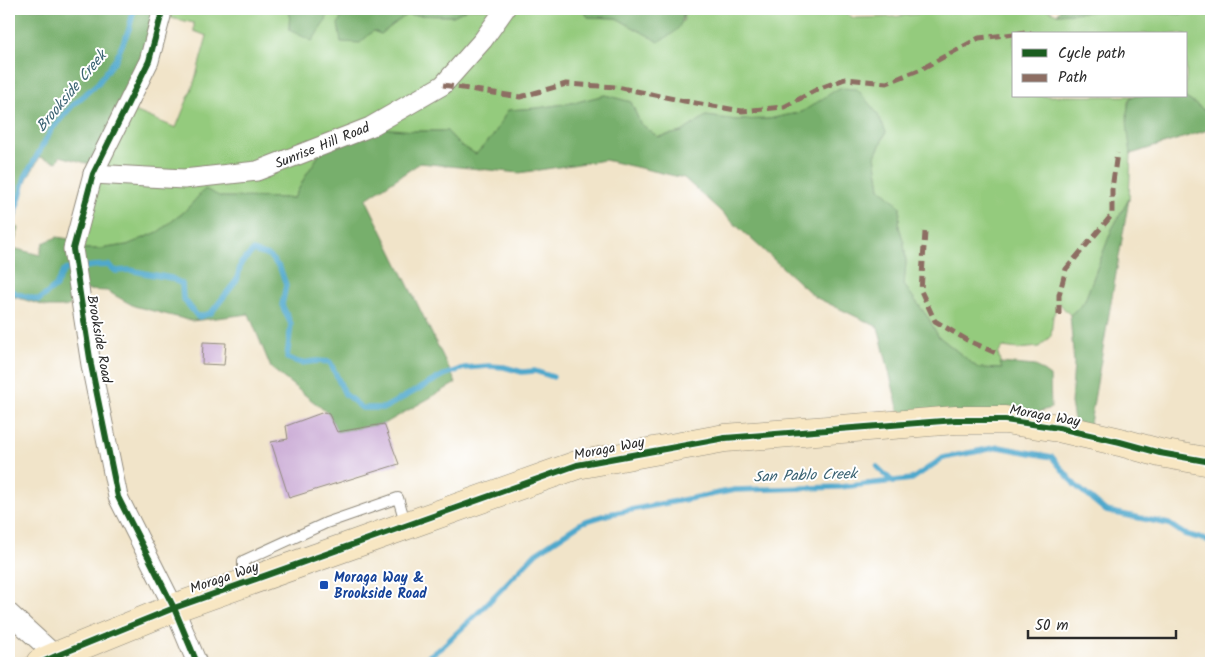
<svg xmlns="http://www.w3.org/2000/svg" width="1220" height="672" viewBox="0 0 1220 672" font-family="Kalam,sans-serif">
  <rect width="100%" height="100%" fill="#fff"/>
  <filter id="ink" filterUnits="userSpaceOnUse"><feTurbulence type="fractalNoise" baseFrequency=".02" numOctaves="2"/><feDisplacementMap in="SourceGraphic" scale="10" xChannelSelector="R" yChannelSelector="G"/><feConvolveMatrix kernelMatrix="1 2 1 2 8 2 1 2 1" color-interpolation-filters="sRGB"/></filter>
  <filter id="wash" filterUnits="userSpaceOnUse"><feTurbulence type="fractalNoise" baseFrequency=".0096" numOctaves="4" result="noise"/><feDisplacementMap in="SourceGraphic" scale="20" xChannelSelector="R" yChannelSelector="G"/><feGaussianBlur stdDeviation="1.12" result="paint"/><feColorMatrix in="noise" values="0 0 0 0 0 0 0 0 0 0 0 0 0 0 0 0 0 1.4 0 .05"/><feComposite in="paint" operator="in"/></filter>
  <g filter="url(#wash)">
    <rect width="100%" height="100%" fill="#f1e4c9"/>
    <polygon fill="#94cb7d" stroke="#607b54" points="161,9 290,9 289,30 326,20 329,9 350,9 345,10 373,31 381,34 406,15 453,16 467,9 582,9 588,17 616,18 649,36 658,42 684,20 683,9 838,9 854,18 891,17 919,14 929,9 1046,9 1057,14 1099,11 1211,15 1211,115 1183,96 1186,96 1186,34 1014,34 1014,96 1132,96 1128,102 1128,125 1131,154 1129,199 1112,229 1084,303 1070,315 1059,303 1053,316 1051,336 1039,347 1018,349 1003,347 998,354 1002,369 978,368 938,336 929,319 904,285 906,262 904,243 899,227 900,206 880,188 875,156 886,132 820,101 802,112 769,119 736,120 706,116 682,132 658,137 640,123 631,102 605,95 577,102 538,108 508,110 493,136 476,154 460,145 447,131 415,131 327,143 306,175 294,198 221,197 205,190 184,212 158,232 127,245 99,249 73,249 126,105 137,112 176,128 194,83 207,36 194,31 194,23 161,16"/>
    <g fill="#77af6c" stroke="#516d4c">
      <polygon points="9,9 161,9 97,166 60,156 57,162 40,157 27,179 12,225 19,228 13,248 40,255 43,243 57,237 69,239 73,249 99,249 127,245 158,232 184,212 205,189 221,197 294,198 306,175 327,143 370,127 415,131 447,131 460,145 476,154 493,136 508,110 538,108 577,102 605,95 631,102 640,123 658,137 682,132 706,116 736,120 769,119 802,112 839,88 857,89 877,113 886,132 875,156 880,188 900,206 899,227 904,243 906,262 904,285 929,319 938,336 978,368 1002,369 1000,363 1036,366 1050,376 1051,408 1035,413 902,424 878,327 815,297 684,178 605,160 519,173 420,163 366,199 456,383 384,424 337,432 329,414 271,368 249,314 192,321 134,306 107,291 87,290 79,301 65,307 49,307 15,297 9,297"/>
      <polygon points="290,9 329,9 326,20 312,41 289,30"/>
      <polygon points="350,9 467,9 453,16 406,15 381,34 373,31 360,43 341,42 338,24 345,10"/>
      <path d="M582 9H683C684 28 674 34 658 42L649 36 616 18 588 17Z"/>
      <polygon points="1060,9 1211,9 1211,15 1099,11 1057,14"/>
      <path d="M1132 96H1183L1211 115V129L1131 154C1129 139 1123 109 1132 96Z"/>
      <polygon points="1129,199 1089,429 1074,420 1071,403 1074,364 1070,315 1084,303 1112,229"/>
    </g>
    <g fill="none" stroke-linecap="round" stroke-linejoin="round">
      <g stroke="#4fa8cc" stroke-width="5.5">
        <polyline points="9,246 14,218 25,177 52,129 73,105 98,83 116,59 129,29 134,9"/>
        <polyline points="9,289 17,294 39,300 56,286 64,270 92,266 108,265 116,271 130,270 149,274 171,278 182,284 183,298 198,317 211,313 237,280 241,263 253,251 269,256 280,268 286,285 282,305 291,324 287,358 301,363 317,361 330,362 345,394 362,408 384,408 444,375 464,368 489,366 504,367 522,372 535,371 553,377"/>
        <polyline points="877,467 893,482"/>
        <polyline points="419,663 442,647 481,610 536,553 583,522 609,514 735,490 840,487 912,479 943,458 999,447 1052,457 1075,485 1106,511 1169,524 1184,534 1211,541"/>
      </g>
    </g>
    <g id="blocks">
      <g fill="#ccaed7">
        <polygon points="203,342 226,343 224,365 202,364"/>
        <polygon points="324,412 329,414 337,432 384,424 399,464 289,498 271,442 288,439 286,426"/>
      </g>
    </g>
  </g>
  <g filter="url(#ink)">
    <use href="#blocks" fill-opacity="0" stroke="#8e887a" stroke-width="1"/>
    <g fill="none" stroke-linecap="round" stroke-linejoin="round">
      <defs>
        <polyline id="lane" points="243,581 243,561 326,523 398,498 406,525"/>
        <g id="street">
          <polyline points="161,9 161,16 149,61 93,174 73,249 91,365 118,497 174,608 197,663"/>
          <polyline points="93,174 184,179 257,171 370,127 443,85 483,40 505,9"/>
          <polyline points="9,613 56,656"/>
        </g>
        <polyline id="secondary" points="40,663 56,656 174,608 577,465 725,438 956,420 1005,420 1059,428 1120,442 1160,453 1211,462"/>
      </defs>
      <use href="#lane" stroke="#8e887a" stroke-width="12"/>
      <use href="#street" stroke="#8e887a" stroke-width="21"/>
      <use href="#secondary" stroke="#8e887a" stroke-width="29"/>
      <use href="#lane" stroke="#fff" stroke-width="10"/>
      <use href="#street" stroke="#fff" stroke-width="19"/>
      <use href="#secondary" stroke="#f8e7c3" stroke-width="28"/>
      <g stroke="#8d6e63" stroke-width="5" stroke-dasharray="10 5" stroke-linecap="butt">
        <polyline points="1015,34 1025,32 1033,34"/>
        <polyline points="443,85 520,97 566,84 617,87 684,101 742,111 784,107 818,89 845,79 887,83 921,69 979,38 1014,34"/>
        <polyline points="925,232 921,291 935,321 967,340 998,354"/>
        <polyline points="1059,315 1059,295 1066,269 1112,215 1112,189 1117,153"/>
      </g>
      <defs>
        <g id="cycleway">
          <polyline points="161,9 161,16 149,61 93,174 73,249 91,365 118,497 174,608 197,663"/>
          <polyline points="40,663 56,656 174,608 577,465 725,438 956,420 1005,420 1059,428 1120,442 1160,453 1211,462"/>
        </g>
      </defs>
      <use href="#cycleway" stroke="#fff" stroke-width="9"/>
      <use href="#cycleway" stroke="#1b5e20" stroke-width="6"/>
    </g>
  </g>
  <rect fill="#1a4fb4" stroke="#fff" stroke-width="2" x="319" y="580" width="10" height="10" rx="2.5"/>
  <g text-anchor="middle" stroke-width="4" stroke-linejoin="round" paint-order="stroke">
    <g font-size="14" fill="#2b2b2b" stroke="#fff">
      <text transform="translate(322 145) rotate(-22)" y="5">Sunrise Hill Road</text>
      <text transform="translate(100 339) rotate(80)" y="5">Brookside Road</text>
      <text transform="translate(1045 415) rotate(10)" y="5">Moraga Way</text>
      <text transform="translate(609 448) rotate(-11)" y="5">Moraga Way</text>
      <text transform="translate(224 577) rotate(-19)" y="5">Moraga Way</text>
    </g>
    <g font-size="14" font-weight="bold" fill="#164399" stroke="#fff" text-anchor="start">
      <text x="334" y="582">Moraga Way &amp;<tspan x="334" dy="16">Brookside Road</tspan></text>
    </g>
    <g font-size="15" font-style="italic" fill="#3b6373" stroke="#fff">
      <text transform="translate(71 91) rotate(-50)" y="5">Brookside Creek</text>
      <text transform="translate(805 475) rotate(-2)" y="5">San Pablo Creek</text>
    </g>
  </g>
  <rect width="1220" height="672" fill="none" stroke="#fff" stroke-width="30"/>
  <rect x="1012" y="32" width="175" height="65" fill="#ffffff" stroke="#aaaaaa"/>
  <rect x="1022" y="49" width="25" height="8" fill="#1b5e20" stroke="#aaaaaa"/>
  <text x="1058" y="58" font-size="15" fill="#2b2b2b">Cycle path</text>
  <rect x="1022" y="74" width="25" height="8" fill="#8d6e63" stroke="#aaaaaa"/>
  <text x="1058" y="82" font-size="15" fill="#2b2b2b">Path</text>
  <path d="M1028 630v8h148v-8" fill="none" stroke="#2b2b2b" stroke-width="2.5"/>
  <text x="1035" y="630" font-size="15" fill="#2b2b2b" stroke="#ffffff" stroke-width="4" paint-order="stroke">50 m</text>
</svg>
